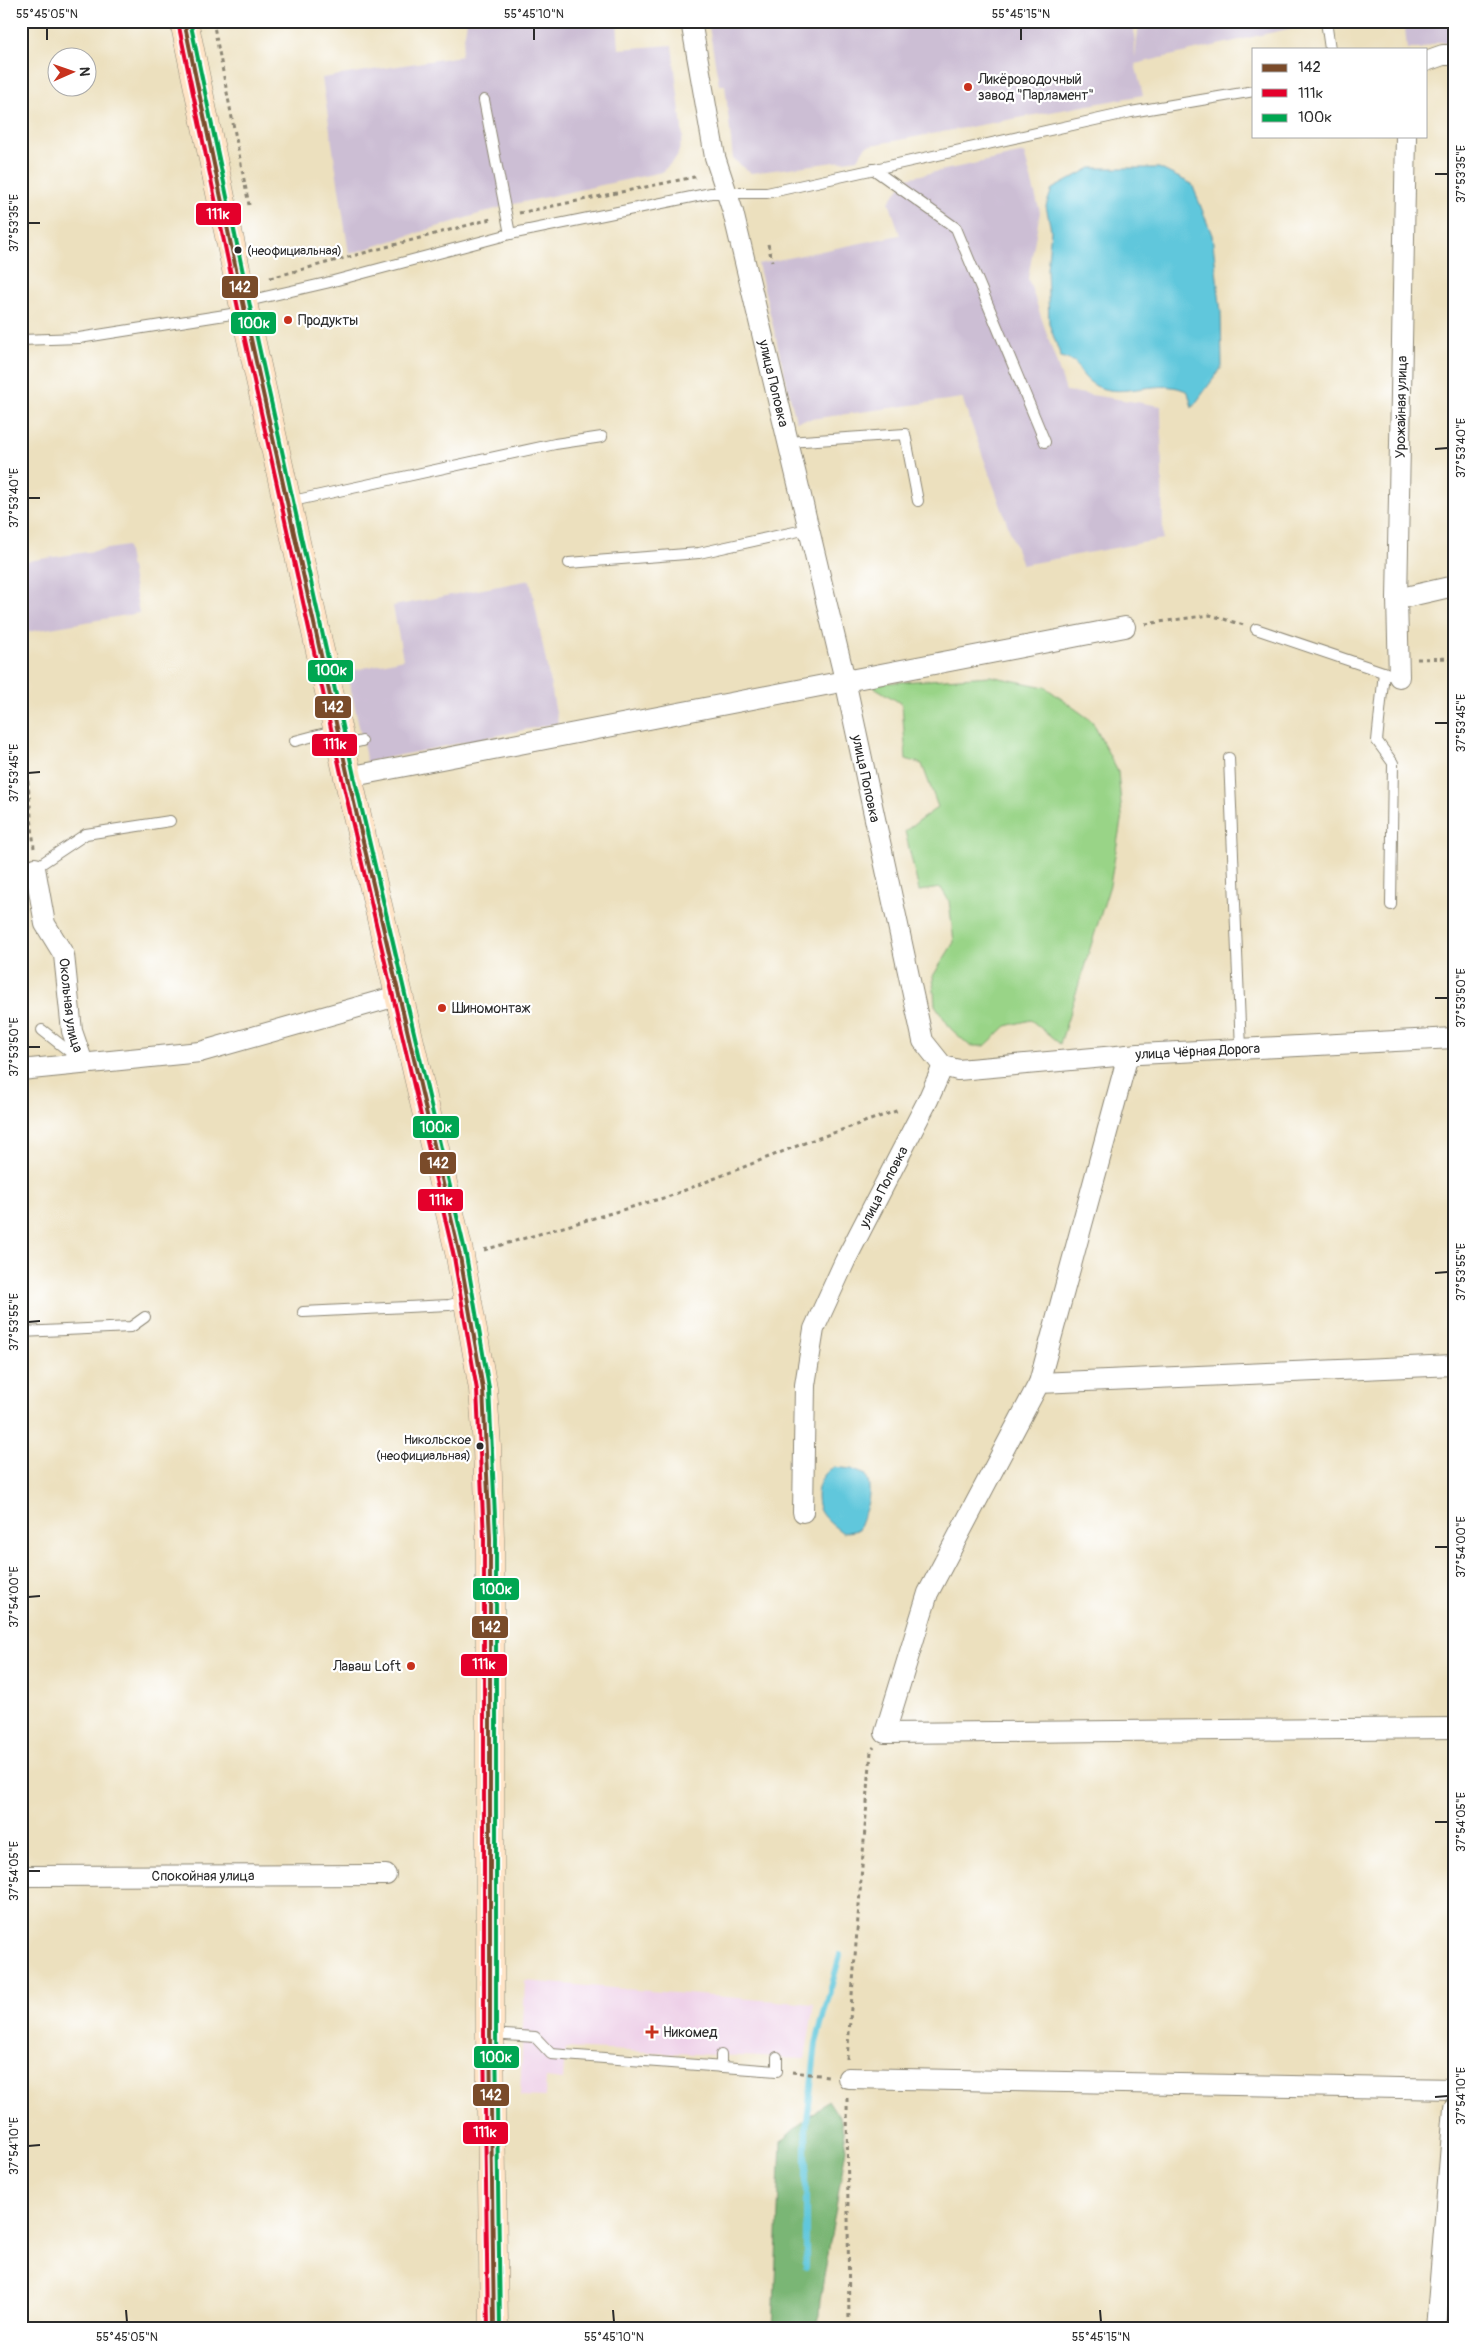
<svg xmlns="http://www.w3.org/2000/svg" width="1475" height="2350" viewBox="0 0 1475 2350" font-family="Pangolin,sans-serif">
  <rect width="100%" height="100%" fill="#fff"/>
  <filter id="ink" filterUnits="userSpaceOnUse"><feTurbulence type="fractalNoise" baseFrequency=".02" numOctaves="2"/><feDisplacementMap in="SourceGraphic" scale="10" xChannelSelector="R" yChannelSelector="G"/><feConvolveMatrix kernelMatrix="1 2 1 2 8 2 1 2 1" color-interpolation-filters="sRGB"/></filter>
  <filter id="wash" filterUnits="userSpaceOnUse"><feTurbulence type="fractalNoise" baseFrequency=".0096" numOctaves="4" result="noise"/><feDisplacementMap in="SourceGraphic" scale="20" xChannelSelector="R" yChannelSelector="G"/><feGaussianBlur stdDeviation="1.12" result="paint"/><feColorMatrix in="noise" values="0 0 0 0 0 0 0 0 0 0 0 0 0 0 0 0 0 1.4 0 .05"/><feComposite in="paint" operator="in"/></filter>
  <g filter="url(#wash)">
    <rect width="100%" height="100%" fill="#ece0be"/>
    <polygon fill="#eed0e8" points="525,1981 814,2004 805,2059 565,2048 563,2080 546,2078 545,2097 520,2096"/>
    <g fill="#ccbed4">
      <polygon points="467,21 617,21 619,49 672,45 683,137 677,157 662,172 505,206 349,254 322,78 461,56"/>
      <polygon points="708,21 1134,21 1135,58 1139,21 1322,21 1135,64 1143,95 866,146 858,159 751,173 733,159 725,85 719,85"/>
      <polygon points="1396,21 1454,21 1454,42 1439,42 1420,49 1407,49 1405,28"/>
      <polygon points="1024,153 1040,212 1028,278 1066,391 1161,406 1163,539 1022,565 962,398 796,421 758,264 900,235 889,202 907,178"/>
      <polygon points="127,546 139,613 21,633 21,562"/>
      <polygon points="530,580 558,723 367,762 347,672 403,659 393,606"/>
    </g>
    <polygon fill="#99d487" stroke="#628059" points="990,676 1045,687 1092,721 1118,772 1122,815 1110,885 1060,1044 1031,1020 1006,1026 985,1046 970,1046 951,1029 935,1005 933,976 954,942 949,901 941,888 919,891 905,831 938,807 922,764 906,759 902,704 869,684"/>
    <polygon fill="#7ab674" stroke="#527050" points="828,2100 841,2120 846,2149 820,2300 818,2329 773,2329 781,2141"/>
    <g fill="#60c7dc" stroke="#467984">
      <path d="M1091 168H1159L1192 184 1212 235 1221 312 1222 367 1192 408 1188 392C1151 372 1101 417 1075 362L1061 357 1049 324 1047 269 1051 230 1046 206 1052 189Z"/>
      <path d="M834 1467 851 1469 866 1475C874 1495 865 1511 858 1530L843 1533C835 1527 825 1520 820 1511 813 1494 819 1475 834 1467Z"/>
    </g>
    <g fill="none" stroke-linecap="round" stroke-linejoin="round">
      <polyline stroke="#60c7dc" stroke-width="6" points="806,2267 806,2130 816,2043 840,1955"/>
    </g>
  </g>
  <g filter="url(#ink)">
    <g fill="none" stroke-linecap="round" stroke-linejoin="round">
      <defs>
        <g id="service">
          <polyline points="1326,21 1330,49"/>
          <polyline points="484,100 510,234"/>
          <polyline points="873,169 956,228 1045,442"/>
          <polyline points="243,302 326,283 510,234 711,193 767,193 1131,112 1254,91"/>
          <polyline points="21,340 79,338 244,312"/>
          <polyline points="788,442 905,434 918,501"/>
          <polyline points="288,502 555,444 602,437"/>
          <polyline points="569,563 699,553 808,529"/>
          <polyline points="1256,629 1389,674"/>
          <polyline points="1384,672 1377,741 1393,763 1391,905"/>
          <polyline points="295,741 337,730"/>
          <polyline points="341,746 362,741"/>
          <polyline points="1229,758 1241,1049"/>
          <polyline points="35,868 86,834 170,821"/>
          <polyline points="42,1030 79,1059"/>
          <polyline points="303,1312 449,1305 467,1301"/>
          <polyline points="21,1332 131,1327 145,1317"/>
          <polyline points="491,2034 535,2037 551,2054 777,2071 777,2057"/>
          <polyline points="721,2067 721,2055"/>
        </g>
        <g id="minor">
          <path id="s1" d="M691 21 715 157 733 212 845 680 923 1041 943 1066"/>
          <polyline points="1426,61 1443,55 1454,55"/>
          <polyline points="1397,599 1454,586"/>
          <path id="s2" d="M1399 677 1397 599 1406 136"/>
          <polyline points="348,777 1125,627"/>
          <path id="s3" d="M35 868 45 924 64 955 72 1031 83 1063"/>
          <polyline points="1128,1055 1039,1383 928,1593 885,1733 1454,1728"/>
          <path id="s4" d="M943 1066 958 1070 1139 1054 1454 1038"/>
          <polyline points="21,1070 200,1052 397,996"/>
          <polyline points="1039,1383 1454,1365"/>
          <path id="s5" d="M803 1512 805 1385 814 1329 845 1261 928 1100 943 1066"/>
          <path id="s6" d="M21 1876 386 1875"/>
          <polyline points="848,2078 1454,2089"/>
          <polyline points="1436,2329 1454,2108"/>
        </g>
        <polyline id="secondary" points="184,21 245,312 348,777 460,1256 483,1389 487,1447 490,1538 490,2034 494,2329"/>
      </defs>
      <use href="#service" stroke="#8c8674" stroke-width="12"/>
      <use href="#minor" stroke="#8c8674" stroke-width="22"/>
      <use href="#secondary" stroke="#8c8674" stroke-width="29"/>
      <g stroke="#8c8674" stroke-width="3" stroke-dasharray="4 4" stroke-linecap="butt">
        <polyline points="213,21 249,205"/>
        <polyline points="519,213 699,176"/>
        <polyline points="768,244 772,261"/>
        <polyline points="270,278 491,219"/>
        <polyline points="1145,624 1210,615 1244,625"/>
        <polyline points="1417,659 1454,658"/>
        <polyline points="21,709 34,848"/>
        <polyline points="484,1250 670,1196 807,1142 899,1110"/>
        <polyline points="847,2059 871,1751 874,1747"/>
        <polyline points="792,2072 828,2076"/>
        <polyline points="847,2098 849,2329"/>
      </g>
      <use href="#service" stroke="#fff" stroke-width="10"/>
      <use href="#minor" stroke="#fff" stroke-width="20"/>
      <use href="#secondary" stroke="#ffe4c6" stroke-width="28"/>
      <defs>
        <polyline id="bus-1" points="184,21 245,312 348,777 460,1256 483,1389 490,1538 490,2034 494,2329"/>
        <polyline id="bus-2" points="178,22 239,313 342,778 454,1257 477,1390 484,1538 484,2034 488,2329"/>
        <polyline id="bus-3" points="190,21 251,311 354,776 466,1255 489,1388 496,1538 496,2034 500,2329"/>
      </defs>
      <use href="#bus-1" stroke="#fff" stroke-width="8"/>
      <use href="#bus-2" stroke="#fff" stroke-width="8"/>
      <use href="#bus-3" stroke="#fff" stroke-width="8"/>
      <use href="#bus-1" stroke="#7a4b2a" stroke-width="4"/>
      <use href="#bus-2" stroke="#e4002b" stroke-width="4"/>
      <use href="#bus-3" stroke="#00a651" stroke-width="4"/>
    </g>
  </g>
  <path fill="none" stroke="#2b2b2b" stroke-width="2" d="M47 28V40M534 28V40M1021 28V40M1435 174H1448M28 223H40M1435 449 1448 448M28 498H40M1435 723H1448M28 773 40 772M1435 998H1448M28 1047H40M1435 1273 1448 1272M28 1322 40 1321M1435 1547H1448M28 1597 40 1596M1435 1822H1448M28 1871H40M1435 2097 1448 2096M28 2146 40 2145M126 2310 127 2322M613 2310 614 2322M1100 2310 1101 2322"/>
  <g fill="#c8321e" stroke="#fff" stroke-width="2">
    <circle cx="968" cy="87" r="5"/>
    <circle cx="288" cy="320" r="5"/>
    <circle cx="442" cy="1008" r="5"/>
    <circle cx="411" cy="1666" r="5"/>
    <path d="M649.5 2024.5h5v5h5v5h-5v5h-5v-5h-5v-5h5z"/>
  </g>
  <g fill="#2b2b2b" stroke="#fff" stroke-width="2">
    <circle cx="238" cy="250" r="4.5"/>
    <circle cx="480" cy="1446" r="4.5"/>
  </g>
  <g text-anchor="middle" stroke-width="4.5" stroke-linejoin="round" paint-order="stroke">
    <g font-size="13" fill="#2b2b2b" stroke="#fff" text-anchor="start">
      <text x="247" y="255">(неофициальная)</text>
      <text x="471" y="1444" text-anchor="end">Никольское<tspan x="471" dy="16">(неофициальная)</tspan></text>
    </g>
    <g font-size="14" fill="#2b2b2b" stroke="#fff" text-anchor="start">
      <text x="978" y="84">Ликёроводочный<tspan x="978" dy="16">завод "Парламент"</tspan></text>
      <text x="298" y="325">Продукты</text>
      <text x="452" y="1013">Шиномонтаж</text>
      <text x="401" y="1671" text-anchor="end">Лаваш Loft</text>
      <text x="663" y="2037">Никомед</text>
    </g>
    <g font-size="14" fill="#2b2b2b" stroke="#fff">
      <text dy="5" stroke="none"><textPath href="#s1" startOffset="372">улица Поповка</textPath></text>
      <text dy="5" stroke="none"><textPath href="#s2" startOffset="270">Урожайная улица</textPath></text>
      <text dy="5" stroke="none"><textPath href="#s1" startOffset="778">улица Поповка</textPath></text>
      <text dy="5" stroke="none"><textPath href="#s3" startOffset="144">Окольная улица</textPath></text>
      <text dy="5" stroke="none"><textPath href="#s4" startOffset="256">улица Чёрная Дорога</textPath></text>
      <text dy="5" stroke="none"><textPath href="#s5" startOffset="342">улица Поповка</textPath></text>
      <text dy="5" stroke="none"><textPath href="#s6" startOffset="182">Спокойная улица</textPath></text>
    </g>
  </g>
  <g stroke="#fff" stroke-width="2">
    <rect x="195" y="202" width="47" height="24" rx="5" fill="#e4002b"/>
    <rect x="221" y="275" width="38" height="24" rx="5" fill="#7a4b2a"/>
    <rect x="230" y="311" width="47" height="24" rx="5" fill="#00a651"/>
    <rect x="307" y="659" width="47" height="24" rx="5" fill="#00a651"/>
    <rect x="314" y="695" width="38" height="24" rx="5" fill="#7a4b2a"/>
    <rect x="311" y="733" width="47" height="24" rx="5" fill="#e4002b"/>
    <rect x="412" y="1115" width="48" height="24" rx="5" fill="#00a651"/>
    <rect x="419" y="1151" width="38" height="24" rx="5" fill="#7a4b2a"/>
    <rect x="417" y="1188" width="47" height="24" rx="5" fill="#e4002b"/>
    <rect x="472" y="1577" width="48" height="24" rx="5" fill="#00a651"/>
    <rect x="471" y="1615" width="38" height="24" rx="5" fill="#7a4b2a"/>
    <rect x="460" y="1653" width="48" height="24" rx="5" fill="#e4002b"/>
    <rect x="473" y="2045" width="47" height="24" rx="5" fill="#00a651"/>
    <rect x="472" y="2083" width="38" height="24" rx="5" fill="#7a4b2a"/>
    <rect x="462" y="2121" width="47" height="24" rx="5" fill="#e4002b"/>
  </g>
  <g font-size="14" text-anchor="middle" font-weight="bold" fill="#fff">
    <text x="218" y="219">111к</text>
    <text x="240" y="292">142</text>
    <text x="254" y="328">100к</text>
    <text x="331" y="675">100к</text>
    <text x="333" y="712">142</text>
    <text x="335" y="749">111к</text>
    <text x="436" y="1132">100к</text>
    <text x="438" y="1168">142</text>
    <text x="441" y="1205">111к</text>
    <text x="496" y="1594">100к</text>
    <text x="490" y="1632">142</text>
    <text x="484" y="1669">111к</text>
    <text x="496" y="2062">100к</text>
    <text x="491" y="2100">142</text>
    <text x="485" y="2137">111к</text>
  </g>
  <rect width="1475" height="2350" fill="none" stroke="#fff" stroke-width="55"/>
  <rect x="1252" y="48" width="175" height="90" fill="#ffffff" stroke="#aaaaaa"/>
  <rect x="1262" y="64" width="25" height="8" fill="#7a4b2a" stroke="#aaaaaa"/>
  <text x="1298" y="72" font-size="15" fill="#2b2b2b">142</text>
  <rect x="1262" y="89" width="25" height="8" fill="#e4002b" stroke="#aaaaaa"/>
  <text x="1298" y="98" font-size="15" fill="#2b2b2b">111к</text>
  <rect x="1262" y="114" width="25" height="8" fill="#00a651" stroke="#aaaaaa"/>
  <text x="1298" y="122" font-size="15" fill="#2b2b2b">100к</text>
  <g transform="translate(72 72) rotate(88)"><circle r="24" fill="#ffffff" stroke="#aaaaaa"/>
  <path d="M0-4L9 19L0 12L-9 19Z" fill="#c8321e"/>
  <text y="-8" font-size="14" font-weight="bold" text-anchor="middle" fill="#2b2b2b">N</text>
  </g>
  <rect x="28" y="28" width="1420" height="2294" fill="none" stroke="#2b2b2b" stroke-width="2"/>
  <g font-size="12" text-anchor="middle" fill="#2b2b2b">
    <text x="47" y="18">55°45'05"N</text>
    <text x="534" y="18">55°45'10"N</text>
    <text x="1021" y="18">55°45'15"N</text>
    <text transform="translate(1461 174) rotate(-90)" y="4">37°53'35"E</text>
    <text transform="translate(14 223) rotate(-90)" y="4">37°53'35"E</text>
    <text transform="translate(1461 448) rotate(-90)" y="4">37°53'40"E</text>
    <text transform="translate(14 498) rotate(-90)" y="4">37°53'40"E</text>
    <text transform="translate(1461 723) rotate(-90)" y="4">37°53'45"E</text>
    <text transform="translate(14 773) rotate(-90)" y="4">37°53'45"E</text>
    <text transform="translate(1461 998) rotate(-90)" y="4">37°53'50"E</text>
    <text transform="translate(14 1047) rotate(-90)" y="4">37°53'50"E</text>
    <text transform="translate(1461 1272) rotate(-90)" y="4">37°53'55"E</text>
    <text transform="translate(14 1322) rotate(-90)" y="4">37°53'55"E</text>
    <text transform="translate(1461 1547) rotate(-90)" y="4">37°54'00"E</text>
    <text transform="translate(14 1597) rotate(-90)" y="4">37°54'00"E</text>
    <text transform="translate(1461 1822) rotate(-90)" y="4">37°54'05"E</text>
    <text transform="translate(14 1871) rotate(-90)" y="4">37°54'05"E</text>
    <text transform="translate(1461 2096) rotate(-90)" y="4">37°54'10"E</text>
    <text transform="translate(14 2146) rotate(-90)" y="4">37°54'10"E</text>
    <text x="127" y="2341">55°45'05"N</text>
    <text x="614" y="2341">55°45'10"N</text>
    <text x="1101" y="2341">55°45'15"N</text>
  </g>
</svg>
